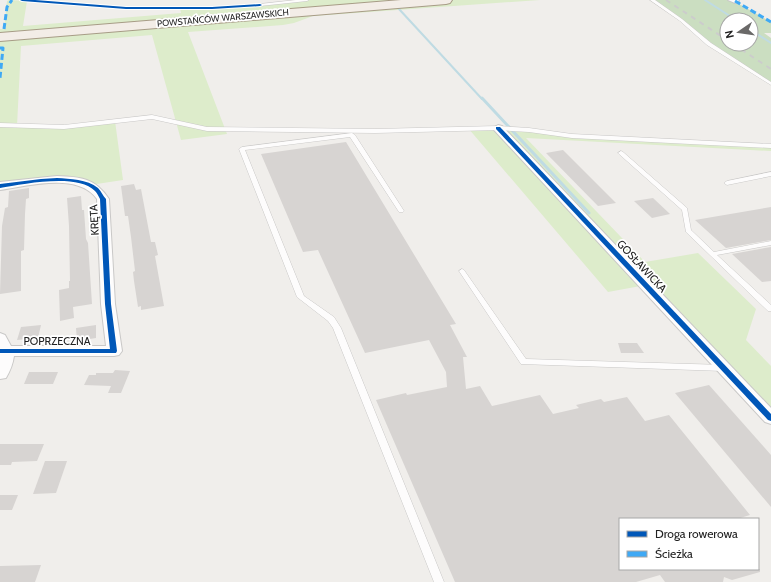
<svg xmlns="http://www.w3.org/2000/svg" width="771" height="582" viewBox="0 0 771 582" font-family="Cabin,sans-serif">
  <rect width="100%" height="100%" fill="#f0eeeb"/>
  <g fill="#ddeccb">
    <polygon points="9,0 27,1 23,26 181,13 180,8 212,8 307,0 540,0 313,16 294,23 283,25 188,32 227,134 181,140 152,35 21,46 17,126 64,127 115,121 123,180 90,185 66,180 0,186 0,29 4,29 7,1"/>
    <polygon points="468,128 498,128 572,136 771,146 771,151 526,138 645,262 698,253 756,309 746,340 771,366 771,418 646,285 608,292"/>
  </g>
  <path fill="#cbdec1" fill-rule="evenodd" d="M652 0H732L771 22V33H764L771 38V84L709 44 681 20ZM727 20H751V44H727Z"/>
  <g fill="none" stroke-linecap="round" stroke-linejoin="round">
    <g stroke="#bfdbe3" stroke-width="2">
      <polyline points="705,0 736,20"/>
      <polyline points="399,9 482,99"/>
      <polyline points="751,30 771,43"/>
    </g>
    <polyline stroke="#bfdbe3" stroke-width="3" points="482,98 589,213"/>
  </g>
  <g fill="#d7d4d2">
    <polygon points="346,142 456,324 450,325 467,357 463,357 466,389 480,386 492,406 540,395 553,414 579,408 576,405 601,399 604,402 627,397 645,421 669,415 750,515 737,519 620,519 620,569 760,569 760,572 732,580 724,577 723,582 665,582 660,575 636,582 455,582 376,400 406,393 407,395 447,387 446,372 429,340 365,353 318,250 303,252 261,154"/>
    <polygon points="563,150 616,203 598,206 546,153"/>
    <polygon points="134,184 136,190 141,189 151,242 155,242 158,255 155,256 164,306 141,310 141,306 138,307 134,281 133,272 135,271 131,237 128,216 125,216 121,186"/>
    <polygon points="29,188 29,198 26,199 25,214 24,250 21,251 21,291 0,294 2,226 5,208 8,207 9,191"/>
    <polygon points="81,196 82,210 84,210 86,239 88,243 92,304 73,307 74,318 60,321 59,290 69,288 69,281 70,281 69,226 67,198"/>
    <polygon points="653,198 670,214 652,218 634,201"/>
    <polygon points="771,207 771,240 726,248 695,220"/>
    <polygon points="771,247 771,281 762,282 732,254"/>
    <polygon points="41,325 38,338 17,340 21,327"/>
    <polygon points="96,325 96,338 77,341 76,328"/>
    <polygon points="618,343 637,343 644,353 621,353"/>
    <polygon points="115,370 130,371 121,393 108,393 111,386 84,385 89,375 96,375 96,373 113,373"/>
    <polygon points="29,372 58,372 53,384 24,384"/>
    <polygon points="709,385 771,455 771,507 675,393"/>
    <polygon points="0,444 44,444 37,461 12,462 11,465 0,465"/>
    <polygon points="45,461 67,461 56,493 33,494"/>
    <polygon points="0,495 18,495 12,510 0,510"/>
    <polygon points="41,565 35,582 0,582 0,566"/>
  </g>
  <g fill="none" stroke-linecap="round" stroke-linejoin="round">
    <defs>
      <g id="service">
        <polygon points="296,0 309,0 307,1 260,6 258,5 260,4"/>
        <polygon points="650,0 655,0 682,19 711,43 771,82 771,85 707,45 680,21"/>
        <polygon points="152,115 207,127 375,129 498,126 529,128 572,134 771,144 771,148 572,138 529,132 498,130 375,133 207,131 152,119 64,129 0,127 0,123 64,125"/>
        <polygon points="352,133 355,135 404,211 403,212 399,212 350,137 245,150 304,296 334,317 341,328 444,582 434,582 333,328 328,321 297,297 239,149 242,147"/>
        <polygon points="621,151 623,152 687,208 691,230 714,252 771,241 771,245 717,255 771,305 771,311 768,311 686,232 682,210 619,154 618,153"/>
        <polygon points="771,172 771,176 727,185 724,183 727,181"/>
        <polygon points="462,269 464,270 526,359 724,365 727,366 728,368 727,370 724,371 521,364 459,271"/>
      </g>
      <g id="minor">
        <polygon points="728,0 738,0 739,1 735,3"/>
        <polygon points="498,125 502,126 771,408 771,424 765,422 494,130 493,128"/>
        <path d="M57 176C81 177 95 178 109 199L115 304 122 351 119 355 114 356H14C13 364 10 371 6 378L0 379V333L5 335 11 346H106L101 304 97 199C78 172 28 186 0 190V182Z"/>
      </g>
      <polygon id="primary" points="401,0 452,0 450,3 446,4 0,41 0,33"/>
    </defs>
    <use href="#service" stroke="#c9c8c7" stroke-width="1"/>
    <use href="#minor" stroke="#c9c8c7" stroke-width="2"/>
    <use href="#primary" stroke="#a79c86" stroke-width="2"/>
    <use href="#service" fill="#fdfcfc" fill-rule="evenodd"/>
    <use href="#minor" fill="#fdfcfc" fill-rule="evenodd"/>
    <use href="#primary" fill="#f3ede7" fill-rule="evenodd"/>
    <g stroke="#ccc" stroke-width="2" stroke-dasharray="5 5" stroke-linecap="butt">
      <polyline points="666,0 727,40"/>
      <polyline points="733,44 771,69"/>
    </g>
    <g stroke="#3fa9f5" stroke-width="3" stroke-dasharray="6 3" stroke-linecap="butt">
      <polyline points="735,1 771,22"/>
      <polyline points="4,29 7,7 12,0"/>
      <polyline points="0,48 3,48 0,78"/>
    </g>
    <defs>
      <g id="cycleway">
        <polygon points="20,0 35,0 126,7 212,7 260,4 262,5 260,6 212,9 126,9 22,1"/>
        <polygon points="496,127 500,127 771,414 771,421 768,420 496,129"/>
        <path d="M57 178C70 179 87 179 98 188 101 191 103 196 106 199L111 304 117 351 116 353H0V349H110L105 304 100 199C99 197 97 193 95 191 78 173 23 184 0 188V184L41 179Z"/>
      </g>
    </defs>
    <use href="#cycleway" stroke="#fff" stroke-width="2"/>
    <use href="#cycleway" fill="#0057b8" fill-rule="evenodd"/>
  </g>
  <g text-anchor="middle" stroke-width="3.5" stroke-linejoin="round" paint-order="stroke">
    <g font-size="9" fill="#222" stroke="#fff">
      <text transform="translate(223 18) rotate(-5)" y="3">POWSTAŃCÓW WARSZAWSKICH</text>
    </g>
    <g font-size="11" fill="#222" stroke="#fff">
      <text transform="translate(94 220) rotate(-93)" y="4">KRĘTA</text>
      <text transform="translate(642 266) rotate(47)" y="4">GOSŁAWICKA</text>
      <text x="57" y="345">POPRZECZNA</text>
    </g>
  </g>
  <rect x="619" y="518" width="140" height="52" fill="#ffffff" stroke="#a7a7a7"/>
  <rect x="627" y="531" width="20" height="6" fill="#0057b8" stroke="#a7a7a7"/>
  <text x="655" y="538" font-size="12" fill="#222222">Droga rowerowa</text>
  <rect x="627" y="551" width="20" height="6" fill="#3fa9f5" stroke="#a7a7a7"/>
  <text x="655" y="558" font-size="12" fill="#222222">Ścieżka</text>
  <g transform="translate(739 32) rotate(257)"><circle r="19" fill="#ffffff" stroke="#a7a7a7"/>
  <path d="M0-3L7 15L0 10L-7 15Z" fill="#6a6968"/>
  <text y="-6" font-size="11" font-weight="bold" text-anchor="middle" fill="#222222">N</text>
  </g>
</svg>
